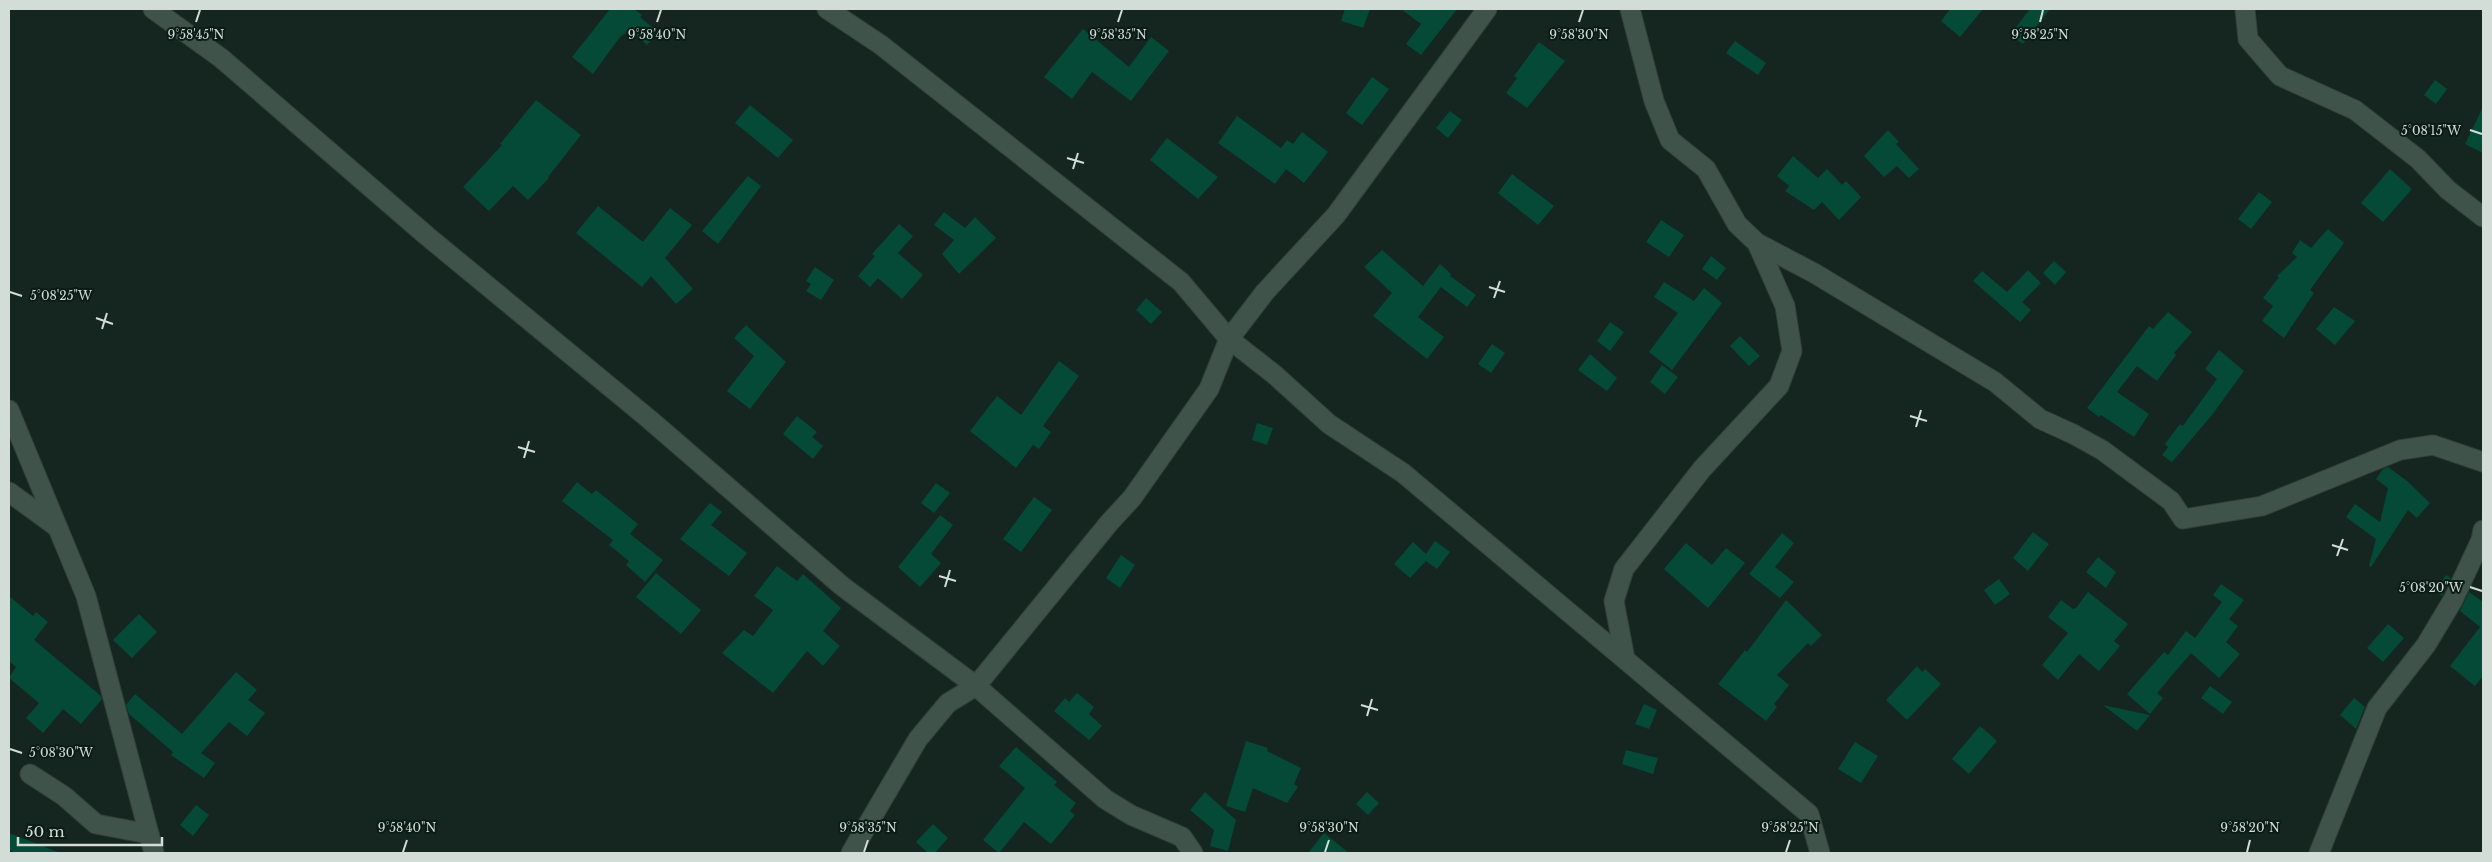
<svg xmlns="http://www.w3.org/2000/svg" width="2492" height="862" viewBox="0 0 2492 862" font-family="'Libre Baskerville',serif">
  <rect width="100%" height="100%" fill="#14261f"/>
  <g fill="#054a36">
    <polygon points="610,9 634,9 642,15 640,17 658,32 647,45 629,30 620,37 593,74 572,57"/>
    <polygon points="1345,9 1370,9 1363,28 1341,21"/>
    <polygon points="1401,9 1457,9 1421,55 1406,44 1421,24"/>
    <polygon points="1950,9 1983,9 1960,37 1941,21"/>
    <polygon points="2030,9 2050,9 2023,44 2010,35"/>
    <polygon points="1083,29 1129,67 1151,37 1169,51 1131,101 1092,72 1072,99 1044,77"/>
    <polygon points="1735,41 1766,63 1758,75 1726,53"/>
    <polygon points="1539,42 1565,61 1527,108 1506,93 1517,78 1514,76"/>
    <polygon points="1372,77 1389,89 1362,125 1346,113"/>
    <polygon points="2435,80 2447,89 2436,104 2424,95"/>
    <polygon points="536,100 581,135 548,177 549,178 528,200 513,186 489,211 463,187 502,145 500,144"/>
    <polygon points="750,105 793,140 778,158 735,123"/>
    <polygon points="2483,107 2483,153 2465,144"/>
    <polygon points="1450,111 1462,120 1448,138 1436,128"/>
    <polygon points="1237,116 1281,148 1287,140 1293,144 1302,132 1328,152 1304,183 1286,169 1275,184 1218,143"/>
    <polygon points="1888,130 1899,142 1896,144 1919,169 1909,178 1897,166 1884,177 1864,156"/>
    <polygon points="1167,138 1218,177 1198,199 1150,160"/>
    <polygon points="1793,156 1818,178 1827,169 1842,185 1846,181 1861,197 1839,220 1822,202 1814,210 1785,191 1789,186 1777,176"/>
    <polygon points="2390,169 2412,189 2383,222 2361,203"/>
    <polygon points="1512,174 1554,206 1538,225 1498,193"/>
    <polygon points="748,176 761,186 718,244 702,231"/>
    <polygon points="2259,192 2272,202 2251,229 2238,219"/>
    <polygon points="598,206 643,242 670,208 692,225 665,258 693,289 676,304 651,276 642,287 576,233"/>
    <polygon points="944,212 965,228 975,217 996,238 959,274 942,254 954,240 934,225"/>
    <polygon points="1661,220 1684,235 1669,257 1646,242"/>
    <polygon points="899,224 913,236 898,253 923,275 902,299 878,278 870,287 858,276 875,256 872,254"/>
    <polygon points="2328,229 2344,243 2310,290 2314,293 2284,338 2262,321 2273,306 2263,298 2279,277 2277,276 2297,257 2292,253 2300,240 2311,248"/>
    <polygon points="1382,250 1423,286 1440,264 1451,274 1450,276 1476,295 1467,307 1441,287 1418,317 1444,337 1427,359 1373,316 1392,293 1364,267"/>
    <polygon points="1711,256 1726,268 1717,280 1702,269"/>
    <polygon points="2054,261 2066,272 2055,285 2043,273"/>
    <polygon points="815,267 834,280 821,300 806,291 811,284 806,281"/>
    <polygon points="2028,270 2041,283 2022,302 2031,310 2020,322 1973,281 1982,271 2007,292"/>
    <polygon points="1664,282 1694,301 1704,288 1722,303 1672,370 1649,352 1678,313 1654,297"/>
    <polygon points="1146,298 1162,312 1151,324 1136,310"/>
    <polygon points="2334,307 2355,321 2335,345 2316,329"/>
    <polygon points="2168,312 2192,332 2174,353 2176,355 2157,381 2137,366 2117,392 2149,414 2134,437 2101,415 2099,417 2087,408 2149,326 2153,329"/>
    <polygon points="1610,322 1624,332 1610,351 1597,341"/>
    <polygon points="746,325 786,362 750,409 727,391 754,356 734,338"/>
    <polygon points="1740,336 1760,356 1749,366 1730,346"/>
    <polygon points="1492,344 1505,353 1491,373 1478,364"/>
    <polygon points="2219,350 2244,371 2212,415 2172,462 2162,455 2168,447 2165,444 2180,424 2183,426 2217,379 2205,369"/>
    <polygon points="1590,354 1617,378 1607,391 1578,370"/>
    <polygon points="1059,361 1079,376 1043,426 1051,432 1039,449 1033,445 1016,468 970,431 997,396 1021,415"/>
    <polygon points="1662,365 1678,377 1665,394 1650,382"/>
    <polygon points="797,416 817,432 812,437 823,446 813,459 783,434"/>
    <polygon points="1257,423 1273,428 1267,445 1252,440"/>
    <polygon points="2388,467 2407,481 2430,503 2417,518 2408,510 2371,567 2369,566 2376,539 2346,517 2355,504 2380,522 2388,488 2376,479 2383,469"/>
    <polygon points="577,482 592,494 596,490 638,524 630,534 663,560 645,582 626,565 629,561 609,545 613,540 562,501"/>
    <polygon points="936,483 950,493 934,513 921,503"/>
    <polygon points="1034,497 1052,510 1021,552 1003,539"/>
    <polygon points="710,503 722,512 711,525 747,553 729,576 680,539"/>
    <polygon points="940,515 953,525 931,554 941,563 920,587 898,567"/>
    <polygon points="2033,532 2049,544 2028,571 2013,558"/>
    <polygon points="1782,533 1794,543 1775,567 1794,582 1780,598 1749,574"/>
    <polygon points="1435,541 1450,552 1437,569 1426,561 1410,578 1394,564 1413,542 1426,554"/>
    <polygon points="1686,543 1712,565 1726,548 1745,563 1708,608 1664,569"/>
    <polygon points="1121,555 1135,565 1120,588 1106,578"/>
    <polygon points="2098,557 2116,572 2106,588 2086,572"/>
    <polygon points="777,566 797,581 803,574 841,608 823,631 840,646 823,666 807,651 773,693 722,653 744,630 753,636 773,610 754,596"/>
    <polygon points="656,573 701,610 681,634 636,597"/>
    <polygon points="2446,575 2451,578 2442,596 2435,591"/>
    <polygon points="1999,579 2010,594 1995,605 1984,590"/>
    <polygon points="2221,584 2244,600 2229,619 2238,626 2226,642 2240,654 2219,678 2191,653 2157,693 2163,698 2150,714 2127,694 2164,652 2168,655 2186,631 2195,638 2222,602 2213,595"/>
    <polygon points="2088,592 2128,624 2114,641 2120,646 2099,671 2079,654 2058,680 2042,665 2068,633 2048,617 2061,600 2073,609 2076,608"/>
    <polygon points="2469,592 2483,602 2483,676 2475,686 2450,666 2480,627 2460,611"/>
    <polygon points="9,596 33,616 36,612 48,622 34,640 101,696 102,699 81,724 63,709 43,733 26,718 39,703 9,678 16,667 9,661"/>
    <polygon points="1786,600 1822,635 1811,646 1808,643 1777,675 1789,685 1774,704 1777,707 1766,721 1718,684 1745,650 1747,652"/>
    <polygon points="139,614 157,632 132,658 113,640"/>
    <polygon points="2388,624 2404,638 2383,662 2367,648"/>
    <polygon points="1917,666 1922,672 1925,669 1941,684 1907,720 1886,700"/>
    <polygon points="236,672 257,690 248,700 265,713 247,736 229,722 201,753 215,763 204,778 171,755 173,752 129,714 126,705 135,694 182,734"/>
    <polygon points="2210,686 2232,702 2223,714 2201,698"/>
    <polygon points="1077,693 1094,707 1089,714 1102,726 1089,740 1054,711 1065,698 1069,702"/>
    <polygon points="2354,698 2365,707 2356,729 2340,715"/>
    <polygon points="1644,704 1657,710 1649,729 1635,724"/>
    <polygon points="2103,705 2150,715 2137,731"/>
    <polygon points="1980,726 1997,741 1969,774 1952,759"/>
    <polygon points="1246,741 1268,748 1267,751 1301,768 1294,784 1298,787 1287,803 1253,788 1245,812 1226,806"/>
    <polygon points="1855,742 1878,756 1861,783 1838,769"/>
    <polygon points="1016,747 1057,782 1054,785 1076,803 1070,811 1075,815 1051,844 1024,822 999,853 983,840 1025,788 999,766"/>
    <polygon points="1626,750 1658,758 1653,774 1622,764"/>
    <polygon points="1205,792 1236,820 1228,851 1210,846 1214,830 1190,810"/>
    <polygon points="1367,792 1379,803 1368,815 1356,804"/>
    <polygon points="196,805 209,815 193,836 180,825"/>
    <polygon points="933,824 948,838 935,853 928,853 916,842"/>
    <polygon points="9,833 58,852 58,853 16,853 9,850"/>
    <polygon points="1324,833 1349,853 1308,853"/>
  </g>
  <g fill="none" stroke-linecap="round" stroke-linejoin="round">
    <defs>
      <g id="minor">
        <polyline points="153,9 221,58 427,236 649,419 842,586 976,686 1105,799 1131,815 1182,837 1193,853"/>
        <polyline points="827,9 881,45 1181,282 1229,339 1275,375 1329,424 1403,473 1809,814 1820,853"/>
        <polyline points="1630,9 1654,101 1670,140 1706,169 1737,224 1757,243 1814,273 1995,382 2040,419 2073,434 2102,450 2171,501 2183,519 2262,506 2400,450 2433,445 2483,462"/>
        <polyline points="2245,9 2248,39 2280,76 2355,110 2418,159 2448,190 2483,217"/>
        <polyline points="9,410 86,596 154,853"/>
        <polyline points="9,492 57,527"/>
        <polyline points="1625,659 1614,601 1624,569 1702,469 1779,386 1792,351 1785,306 1757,243"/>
        <polyline points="30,774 64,796 96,824 149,834"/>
        <polyline points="851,853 918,739 948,703 976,686 1109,523 1132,498 1209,389 1229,339 1265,292 1336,215 1487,9"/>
        <polyline points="2319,853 2377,708 2426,645 2453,600 2481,540 2483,530"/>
      </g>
    </defs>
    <use href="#minor" stroke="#33403b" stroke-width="21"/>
    <use href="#minor" stroke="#40534b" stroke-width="19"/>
  </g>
  <path fill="none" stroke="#d2ddd8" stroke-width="2" d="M196 22 200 10M657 22 661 10M1118 22 1122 10M1579 22 1583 10M2040 22 2043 10M2470 130 2482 134M1067 158 1084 163M1073 169 1078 153M1489 287 1505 292M10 292 22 296M1494 298 1500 281M96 318 113 324M102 329 107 313M1910 416 1927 421M1916 427 1921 410M518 447 535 452M524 458 529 441M2332 545 2348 550M2337 556 2343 539M939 576 956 581M945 587 950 570M2470 587 2482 591M1361 705 1378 710M1367 716 1372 699M10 749 22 753M403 852 407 840M864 852 868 840M1325 852 1329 840M1786 852 1790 840M2247 852 2250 840"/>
  <g font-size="12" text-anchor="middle" fill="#d2ddd8" stroke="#0a1c15" stroke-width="4" stroke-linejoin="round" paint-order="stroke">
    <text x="196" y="39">9°58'45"N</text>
    <text x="657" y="39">9°58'40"N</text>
    <text x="1118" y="39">9°58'35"N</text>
    <text x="1579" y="39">9°58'30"N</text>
    <text x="2040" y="39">9°58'25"N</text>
    <text x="2431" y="135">5°08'15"W</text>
    <text x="61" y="300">5°08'25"W</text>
    <text x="2431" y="592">5°08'20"W</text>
    <text x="61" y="757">5°08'30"W</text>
    <text x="407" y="832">9°58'40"N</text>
    <text x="868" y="832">9°58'35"N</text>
    <text x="1329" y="832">9°58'30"N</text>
    <text x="1790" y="832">9°58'25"N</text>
    <text x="2250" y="832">9°58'20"N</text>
  </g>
  <rect width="2492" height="862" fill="none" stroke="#d2ddd8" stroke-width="20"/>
  <path d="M18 837v8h144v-8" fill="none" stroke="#d2ddd8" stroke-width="2.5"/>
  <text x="25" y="837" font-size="15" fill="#d2ddd8" stroke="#0a1c15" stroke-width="4" paint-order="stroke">50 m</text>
</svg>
